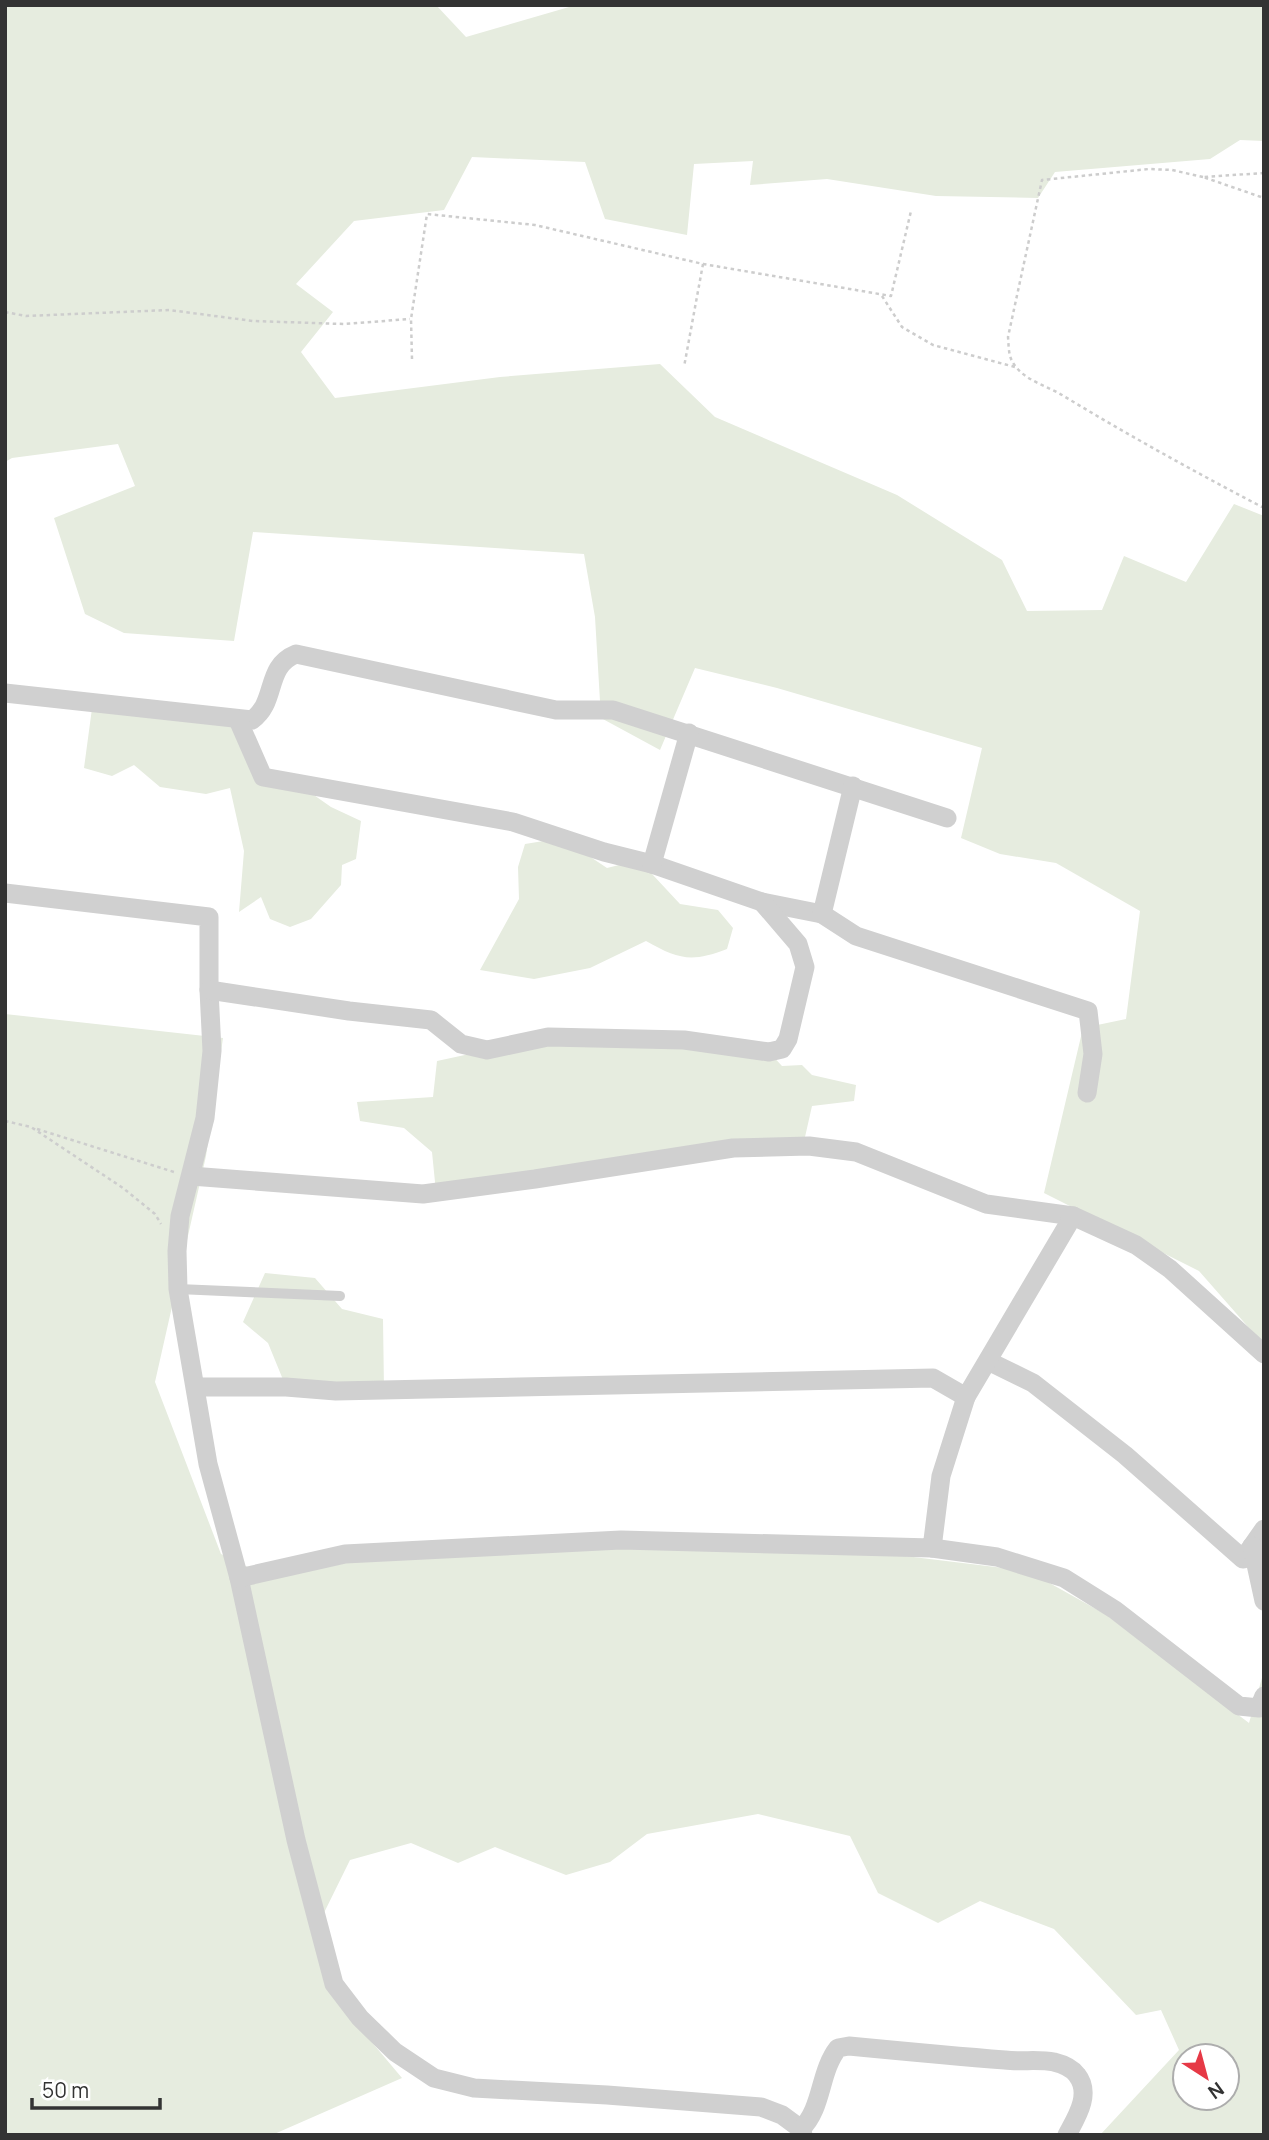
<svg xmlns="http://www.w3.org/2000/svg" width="1269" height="2140" viewBox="0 0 1269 2140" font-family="Manrope,sans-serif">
  <rect width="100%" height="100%" fill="#fff"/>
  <g fill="#e6ecdf" fill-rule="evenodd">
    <polygon points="5,5 436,5 466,37 576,5 1264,5 1264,141 1240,140 1210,159 1055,172 1038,198 936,196 827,179 750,185 753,161 694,164 687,235 605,219 585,162 472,157 444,210 354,221 296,284 333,312 301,352 335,398 500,377 660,364 715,417 897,495 1002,560 1027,611 1102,610 1124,556 1186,582 1234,504 1264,516 1264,1345 1199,1271 1044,1193 1083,1028 1126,1019 1140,911 1056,863 1000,854 961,838 982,748 777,688 695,668 660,750 601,718 595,617 584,554 253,532 234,641 124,633 85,614 54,518 135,486 118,444 12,458 5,462"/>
    <polygon points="93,701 238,720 263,777 311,793 331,807 361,821 356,859 342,865 341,885 311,919 290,927 270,919 261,897 239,912 244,851 230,788 206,794 160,787 134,765 112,776 84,768"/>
    <path d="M562 838 607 868 639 860 680 904 718 910 733 928 727 949C691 963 678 959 646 941L590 968 534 979 480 970 519 899 518 867 525 844Z"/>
    <path d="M5 1014 223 1038 206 1156 155 1382 221 1554 260 1573 345 1554 644 1546 905 1556 1028 1571 1105 1614 1249 1723 1264 1671V2135H1100L1179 2050 1161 2010 1136 2015 1054 1929 980 1901 938 1923 878 1893 850 1836 758 1814 647 1834 610 1862 566 1875 495 1847 458 1863 411 1843 350 1860 317 1927 338 2002 402 2078 272 2135H5ZM1185 2056H1227V2098H1185Z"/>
    <polygon points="549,1037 769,1052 782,1066 802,1065 812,1075 856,1085 854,1101 812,1106 805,1137 436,1192 432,1152 404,1128 360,1121 357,1102 433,1097 437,1061"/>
    <polygon points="265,1273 315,1278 342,1309 383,1319 384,1390 286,1387 268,1343 243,1322"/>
  </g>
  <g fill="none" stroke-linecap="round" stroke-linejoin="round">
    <g stroke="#cdcdcd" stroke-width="2.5" stroke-dasharray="3.5 3.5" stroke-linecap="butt">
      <polyline points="1264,173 1203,177 1264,198"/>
      <path d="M1203 177 1172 170 1149 169 1042 180 1008 337C1009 348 1008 358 1016 367 1027 381 1047 386 1062 395 1128 435 1195 472 1264 508"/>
      <polyline points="703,264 891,296 911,211"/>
      <polyline points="882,296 902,327 933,345 1015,367"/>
      <polyline points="5,312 26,316 169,310 253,321 344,324 410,319"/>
      <polyline points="412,359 411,319 427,214 535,225 703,264 684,367"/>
      <polyline points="5,1121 31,1127 123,1188 155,1214 161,1224"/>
      <polyline points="37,1129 174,1172"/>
    </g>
    <polyline stroke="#d0d0d0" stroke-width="10" points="178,1289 340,1296"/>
    <g stroke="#d0d0d0" stroke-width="19">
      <path d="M5 693 252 720C278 701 264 667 296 654L556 710H613L947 818"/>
      <polyline points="238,720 263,777 513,822 604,852 652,864 762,902 822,914 856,936 1088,1011 1093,1054 1087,1093"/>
      <polyline points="652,864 689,733"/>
      <polyline points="5,893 209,917 209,990 212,1051 205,1118 180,1216 177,1251 178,1289 208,1464 239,1578 296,1840 334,1984 360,2018 395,2052 434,2078 474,2088 607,2095 761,2107 782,2115 801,2129 803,2135"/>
      <polyline points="822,914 853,786"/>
      <polyline points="209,990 349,1011 431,1020 461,1044 487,1050 548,1037 684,1040 769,1052 782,1049 788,1039 805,967 798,944 762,902"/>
      <polyline points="191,1176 423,1194 535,1179 733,1148 809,1146 856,1152 986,1204 1073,1216 1136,1245 1170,1269 1264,1354"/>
      <polyline points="988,1361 1033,1383 1125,1455 1243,1559 1264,1529"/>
      <polyline points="196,1387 286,1387 336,1391 933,1378 966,1397 1073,1216"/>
      <polyline points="1252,1546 1264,1601"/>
      <polyline points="932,1548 997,1557 1064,1578 1115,1610 1239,1706 1259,1708 1264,1696"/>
      <polyline points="239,1578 345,1554 621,1540 932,1548 941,1476 966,1397"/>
      <path d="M801 2129C823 2108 819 2072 838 2048L849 2046C901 2051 953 2056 1005 2060 1021 2062 1039 2059 1054 2062 1062 2064 1072 2068 1077 2075 1092 2094 1076 2118 1067 2135"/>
    </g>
  </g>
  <rect width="1269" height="2140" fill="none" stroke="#333333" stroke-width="14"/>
  <g transform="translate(1206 2077) rotate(144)"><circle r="33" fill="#ffffff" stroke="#adadad" stroke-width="2"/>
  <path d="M0-5L12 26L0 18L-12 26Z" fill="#e63946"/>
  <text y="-10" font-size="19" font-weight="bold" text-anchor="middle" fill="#333333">N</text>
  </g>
  <path d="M32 2098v10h128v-10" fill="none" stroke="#333333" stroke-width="3.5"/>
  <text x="42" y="2098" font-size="21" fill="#333333" stroke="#ffffff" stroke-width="5" paint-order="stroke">50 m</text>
</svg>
